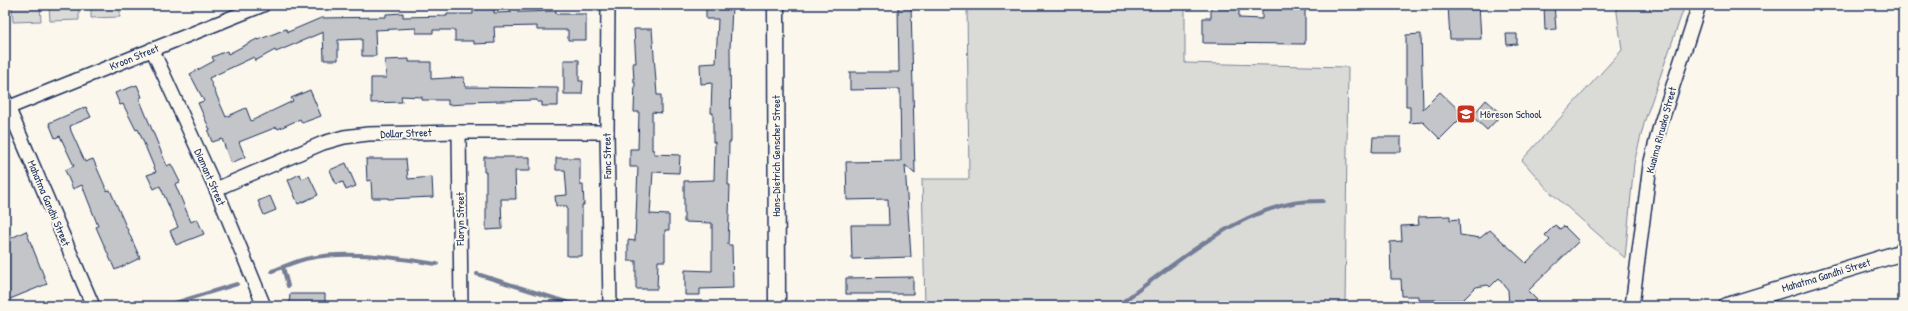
<svg xmlns="http://www.w3.org/2000/svg" width="1908" height="311" viewBox="0 0 1908 311" font-family="'Patrick Hand',sans-serif">
  <rect width="100%" height="100%" fill="#fbf7ec"/>
  <filter id="ink" filterUnits="userSpaceOnUse"><feTurbulence type="fractalNoise" baseFrequency=".025" numOctaves="2"/><feDisplacementMap in="SourceGraphic" scale="8" xChannelSelector="R" yChannelSelector="G"/><feConvolveMatrix kernelMatrix="1 2 1 2 8 2 1 2 1" color-interpolation-filters="sRGB"/></filter>
  <g filter="url(#ink)">
    <g fill="#dadad7" stroke="#7a849a">
      <polygon points="12,5 40,5 41,21 13,22"/>
      <polygon points="49,5 79,5 79,20 50,21"/>
      <polygon points="91,5 120,5 120,17 91,18"/>
      <polygon points="967,5 1185,5 1185,63 1348,67 1345,306 925,306 922,179 969,179"/>
      <polygon points="1616,5 1685,5 1645,120 1634,163 1625,258 1550,192 1522,160 1622,50"/>
    </g>
    <g fill="none" stroke-linecap="round" stroke-linejoin="round">
      <g stroke="#747e96" stroke-width="4">
        <polyline points="283,267 288,286"/>
        <path d="M272 271C284 267 297 260 310 258 351 250 396 258 437 264"/>
        <polyline points="477,274 579,306"/>
        <polyline points="165,306 237,284"/>
        <path d="M1117 306C1168 269 1230 215 1293 203 1302 201 1313 201 1323 201"/>
      </g>
    </g>
    <g fill="#c3c5c9" stroke="#1b2f5e">
      <polygon points="473,5 494,5 494,13 556,11 556,14 586,14 586,40 568,40 568,30 537,30 537,26 494,27 495,43 474,44 474,41 455,41 455,30 433,30 433,33 416,33 416,28 375,30 376,56 362,56 362,39 338,40 338,60 324,60 323,32 276,52 275,50 255,61 254,57 209,78 226,117 246,108 251,121 293,101 291,98 310,90 321,116 302,123 300,119 278,129 277,127 239,142 245,157 231,163 222,139 212,142 208,131 210,130 198,103 204,101 190,74 214,61 212,57 227,51 228,54 257,39 258,40 286,29 288,32 321,18 386,17 386,14 403,13 403,17 447,16 447,14 473,14"/>
      <polygon points="898,5 911,5 915,174 905,165 911,257 852,259 851,225 889,225 888,199 847,200 846,162 901,161 900,89 850,90 850,72 899,72"/>
      <polygon points="1211,5 1239,5 1239,18 1262,19 1262,5 1305,5 1305,44 1203,43 1203,18 1211,18"/>
      <polygon points="1448,5 1479,5 1481,39 1450,39"/>
      <polygon points="1544,5 1554,5 1556,29 1545,30"/>
      <polygon points="732,6 730,48 731,142 729,142 728,185 730,185 728,245 732,245 733,288 700,289 700,295 685,295 685,270 712,271 712,223 684,222 684,181 714,180 715,142 713,142 713,113 711,113 712,83 701,84 700,64 716,63 718,19 706,19 706,7"/>
      <polygon points="634,29 652,29 657,95 661,95 661,113 652,112 652,150 654,150 654,154 680,155 679,173 653,172 650,214 669,215 669,230 665,230 665,261 658,261 657,289 636,289 636,261 628,261 628,240 635,241 638,167 630,167 630,149 638,149 639,112 634,112 635,82 634,82 633,63 636,63"/>
      <polygon points="1421,34 1423,109 1440,92 1464,115 1440,139 1423,122 1409,123 1410,122 1410,107 1406,107 1406,35"/>
      <polygon points="1506,34 1517,34 1517,44 1507,45"/>
      <polygon points="409,59 409,62 431,62 431,79 464,77 465,87 558,88 558,106 542,106 542,102 537,102 537,100 465,102 465,104 448,105 448,100 422,100 422,97 401,96 402,102 371,103 371,78 386,78 385,60"/>
      <polygon points="564,60 579,60 579,81 583,81 582,94 564,94"/>
      <polygon points="137,85 142,97 139,98 167,166 171,164 180,182 175,184 191,222 197,219 204,234 176,245 170,231 178,227 160,186 154,189 147,175 156,172 138,129 136,130 123,104 120,105 115,93"/>
      <polygon points="1486,100 1502,114 1487,130 1472,116"/>
      <polygon points="86,107 91,117 70,126 71,131 85,162 93,159 107,191 110,190 140,258 115,270 96,227 98,226 82,185 73,189 65,170 74,166 60,136 55,138 49,123"/>
      <polygon points="1373,137 1401,137 1401,152 1372,152"/>
      <polygon points="484,157 530,157 530,171 515,171 516,199 501,199 502,229 486,230 486,172 484,172"/>
      <polygon points="556,158 580,158 580,185 583,185 584,205 582,205 582,256 567,256 567,206 556,206 555,196 567,195 565,170 556,170"/>
      <polygon points="366,159 406,159 408,179 432,177 433,197 388,199 388,198 372,198 371,180 367,181"/>
      <polygon points="346,163 356,186 346,190 343,182 336,184 330,170"/>
      <polygon points="300,174 302,179 309,176 318,195 298,204 288,180"/>
      <polygon points="270,196 276,210 264,215 258,201"/>
      <polygon points="1450,216 1450,220 1459,219 1460,235 1480,238 1490,230 1526,263 1550,240 1545,235 1555,225 1560,229 1564,226 1579,241 1528,291 1539,302 1527,306 1509,306 1508,290 1499,278 1490,287 1488,285 1476,287 1463,300 1418,300 1418,296 1402,296 1401,279 1391,279 1390,242 1402,241 1401,226 1419,225 1418,217"/>
      <polygon points="26,231 47,284 5,301 5,241"/>
      <polygon points="913,277 913,294 846,294 846,278"/>
      <polygon points="290,294 325,294 325,306 289,306"/>
    </g>
    <g fill="none" stroke-linecap="round" stroke-linejoin="round">
      <defs>
        <g id="minor">
          <polyline points="608,5 607,132 610,306"/>
          <polyline points="152,49 216,189 264,306"/>
          <polyline points="5,100 93,306"/>
          <polyline points="5,109 263,5"/>
          <polyline points="459,132 461,306"/>
          <polyline points="216,189 323,143 344,137 368,134 459,132 607,132"/>
          <polyline points="1632,306 1650,165 1660,126 1699,5"/>
        </g>
        <g id="tertiary">
          <polyline points="776,5 777,306"/>
          <polyline points="1727,306 1903,252"/>
        </g>
      </defs>
      <use href="#minor" stroke="#1b2f5e" stroke-width="16"/>
      <use href="#tertiary" stroke="#1b2f5e" stroke-width="19"/>
      <use href="#minor" stroke="#fbf7ec" stroke-width="13"/>
      <use href="#tertiary" stroke="#fbf7ec" stroke-width="16"/>
    </g>
  </g>
  <defs>
    <symbol id="school-square" viewBox="-11 -11 22 22"><rect x="-9" y="-9" width="18" height="18" rx="4" fill="#c8321e" stroke="#fbf7ec"/><path d="M0-5L7-2L0 1L-7-2ZM-4 1L0 2.5L4 1V4Q0 6-4 4Z" fill="#fff"/></symbol>
  </defs>
  <g fill-rule="evenodd">
    <use href="#school-square" x="1455" y="103" width="22" height="22"/>
  </g>
  <g text-anchor="middle" stroke-width="4" stroke-linejoin="round" paint-order="stroke">
    <g font-size="11" fill="#1b2f5e" stroke="#fbf7ec">
      <text transform="translate(134 57) rotate(-22)" y="4">Kroon Street</text>
      <text transform="translate(1661 130) rotate(-75)" y="4">Kuaima Riruako Street</text>
      <text transform="translate(406 133) rotate(-2)" y="4">Dollar Street</text>
      <text transform="translate(607 156) rotate(-91)" y="4">Fanc Street</text>
      <text transform="translate(776 156) rotate(-90)" y="4">Hans-Dietrich Genscher Street</text>
      <text transform="translate(210 177) rotate(66)" y="4">Diamant Street</text>
      <text transform="translate(49 203) rotate(67)" y="4">Mahatma Gandhi Street</text>
      <text transform="translate(460 219) rotate(-90)" y="4">Floryn Street</text>
      <text transform="translate(1826 275) rotate(-17)" y="4">Mahatma Gandhi Street</text>
    </g>
    <g font-size="11" fill="#1b2f5e" stroke="#fbf7ec" text-anchor="start">
      <text x="1480" y="118">Môreson School</text>
    </g>
  </g>
  <rect width="1908" height="311" fill="none" stroke="#fbf7ec" stroke-width="20"/>
  <rect x="10" y="10" width="1888" height="291" fill="none" stroke="#1b2f5e" stroke-width="1.5" filter="url(#ink)"/>
</svg>
